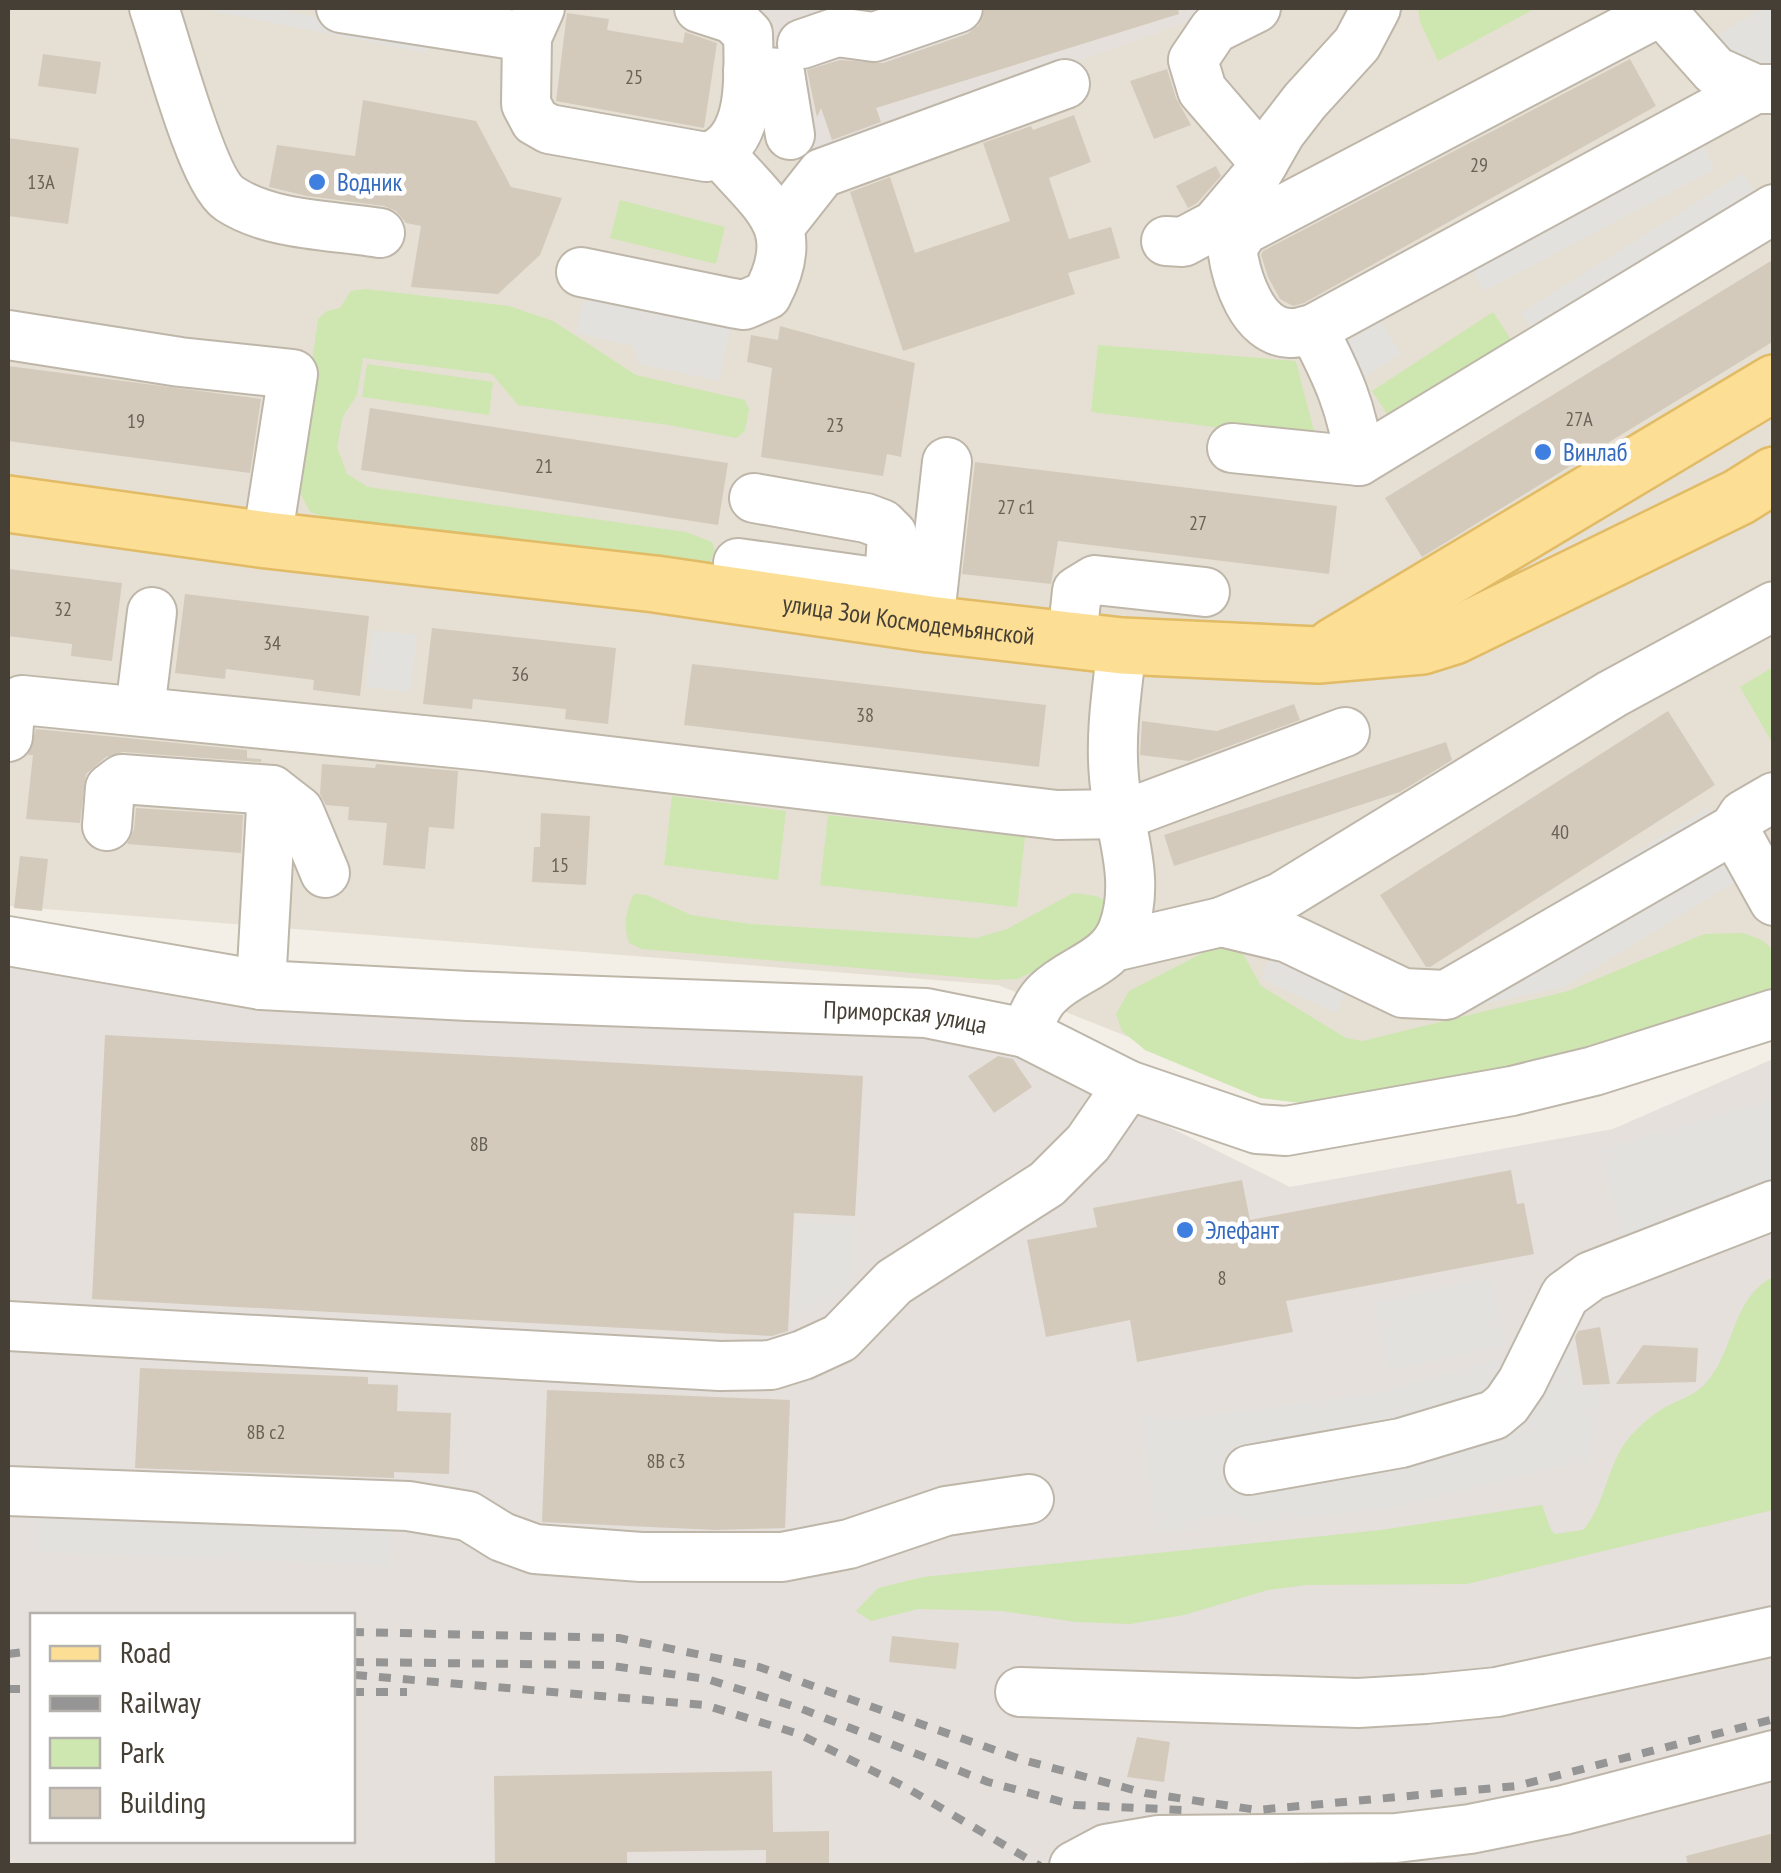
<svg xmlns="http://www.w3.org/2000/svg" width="1781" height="1873" viewBox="0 0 1781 1873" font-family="'PT Sans Narrow',sans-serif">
  <rect width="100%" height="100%" fill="#f3efe6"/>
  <polygon fill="#e6e0d4" points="8,8 1773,8 1773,966 1284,1099 998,985 8,906"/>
  <g fill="#e5e0db" fill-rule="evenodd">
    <polygon points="739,8 1226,8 816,157"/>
    <path d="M8 966 291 982 1006 1046 1290 1187 1613 1129 1773 1059V1865H8ZM32 1616H352V1840H32Z"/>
  </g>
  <g fill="#cee6af">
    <polygon points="1418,8 1536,8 1438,61 1420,22"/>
    <polygon points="620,200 725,227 716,264 610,238"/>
    <polygon points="366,289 509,306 553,321 636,375 745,400 749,409 745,431 736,438 669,425 518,405 492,374 363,358 357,395 343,416 337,447 347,474 368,487 686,532 712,542 715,550 708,568 334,521 310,512 295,483 318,319 327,311 340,308 351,291"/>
    <polygon points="1493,312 1514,344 1393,423 1372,391"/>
    <polygon points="1098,345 1296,361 1316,439 1091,412"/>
    <polygon points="367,364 493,382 489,415 362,397"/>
    <polygon points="1773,667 1773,744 1740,687"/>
    <polygon points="672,796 786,811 778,880 664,865"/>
    <polygon points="828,815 1025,837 1017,907 820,885"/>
    <path d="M1073 893 1096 896 1107 902 1109 913 1083 950 1017 979 993 980 642 949 629 943C623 928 626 908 634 894L647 895 691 915 750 924 976 938 1007 929Z"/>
    <polygon points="1743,933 1762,940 1773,950 1773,994 1516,1066 1301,1103 1260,1098 1145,1050 1122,1031 1116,1014 1129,991 1218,945 1241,950 1261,986 1346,1038 1362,1041 1568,991 1704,934"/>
    <path d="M1773 1277V1510L1467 1584 1306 1585 1268 1590 1184 1615 1130 1624 1075 1622 1002 1611 918 1609 871 1621 856 1611 878 1588 923 1577 1381 1530 1542 1505 1551 1530 1555 1534 1583 1530C1604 1506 1606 1473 1623 1446 1631 1433 1649 1417 1662 1409 1675 1401 1692 1397 1703 1386 1735 1355 1730 1299 1773 1277Z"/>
  </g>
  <g fill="#e3e1de">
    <polygon points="196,8 272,8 430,39 427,53"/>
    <polygon points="1762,8 1773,8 1773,70 1732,56 1710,40"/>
    <polygon points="1700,140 1715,169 1484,291 1468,263"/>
    <polygon points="1743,173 1760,200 1538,340 1521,313"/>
    <polygon points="587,283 733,316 719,381 639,364 633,346 576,333"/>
    <polygon points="1380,321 1401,354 1358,381 1338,348"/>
    <polygon points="373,630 417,635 410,692 366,687"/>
    <polygon points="1708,808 1746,875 1564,987 1460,1009 1436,975"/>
    <polygon points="1274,949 1350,983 1337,1013 1261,979"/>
    <polygon points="1773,1099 1773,1182 1625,1247 1600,1150"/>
    <polygon points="800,1222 853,1224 850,1291 795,1318"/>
    <polygon points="1491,1277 1506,1345 1388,1371 1373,1303"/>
    <polygon points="1570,1337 1577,1389 1603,1387 1589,1460 1390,1508 1243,1524 1241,1515 1197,1518 1197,1529 1155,1531 1141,1415 1173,1420 1379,1393"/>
    <polygon points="36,1501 392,1520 390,1565 35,1552"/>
  </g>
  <g fill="#d4cabb">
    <polygon points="985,8 1178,8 1179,14 876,108 881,122 832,140 821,108 817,117 807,70 840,60 883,63 967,34 979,25"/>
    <polygon points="567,13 609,19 607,30 683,43 685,32 717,43 704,128 556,101"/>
    <polygon points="43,54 101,62 96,94 38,86"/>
    <polygon points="1630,59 1656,106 1304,303 1293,306 1280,299 1268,277 1261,255 1263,251"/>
    <polygon points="1167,69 1176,98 1191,125 1154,139 1130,81"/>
    <polygon points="363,100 476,121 511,187 562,198 540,255 498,294 411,287 421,226 406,223 396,211 384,206 307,196 269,187 277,145 355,156"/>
    <polygon points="1074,115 1091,162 1049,178 1069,239 1111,227 1120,258 1068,273 1075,294 903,351 850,192 890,177 915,253 1010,221 983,143 1031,126 1033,130"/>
    <polygon points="8,138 79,148 68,224 8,216"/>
    <polygon points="1216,166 1221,176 1197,203 1188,208 1176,186"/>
    <polygon points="1774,259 1774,341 1422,557 1385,498"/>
    <polygon points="780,326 915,363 901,457 887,454 883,476 761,457 772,368 747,362 751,335 778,340"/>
    <polygon points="8,366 261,399 250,473 8,441"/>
    <polygon points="370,408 728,463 718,525 361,470"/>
    <polygon points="975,462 1337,506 1329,574 1058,541 1051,584 962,574"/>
    <polygon points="8,569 122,583 112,661 71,656 72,644 8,636"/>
    <polygon points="185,594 369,616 360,696 313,690 314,680 226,669 225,679 175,673"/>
    <polygon points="432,628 616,648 608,724 565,719 566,709 473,699 472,709 423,704"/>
    <polygon points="692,664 1046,705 1039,767 684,725"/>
    <polygon points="1294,704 1300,720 1189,761 1140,755 1142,721 1217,731"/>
    <polygon points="1668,711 1715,785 1430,967 1426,967 1380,895"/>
    <polygon points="36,729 247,750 247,758 261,759 261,762 123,752 106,757 86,774 80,823 26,819 33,755 28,755"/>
    <polygon points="1446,742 1452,760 1400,792 1174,866 1164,835"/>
    <polygon points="322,764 375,768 376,764 458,771 454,829 429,827 425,869 383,865 387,823 348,820 349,807 326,805 320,794"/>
    <polygon points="136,808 243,815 241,853 127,844 134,829"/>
    <polygon points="541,813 590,816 586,885 532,882 534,847 540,847"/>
    <polygon points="20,856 48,859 42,911 14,908"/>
    <polygon points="105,1035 863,1076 855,1216 794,1213 788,1331 772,1336 92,1299"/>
    <polygon points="998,1056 1013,1059 1032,1087 994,1113 968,1076"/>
    <polygon points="1511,1170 1517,1204 1524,1203 1534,1254 1286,1301 1293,1332 1137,1362 1130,1320 1046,1337 1027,1240 1097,1227 1093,1208 1242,1180 1250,1220"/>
    <polygon points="1600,1327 1610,1384 1583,1385 1575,1337 1578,1331"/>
    <polygon points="1643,1345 1698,1348 1696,1382 1616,1384"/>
    <polygon points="140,1368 368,1377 368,1384 398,1385 397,1411 451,1413 449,1474 394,1472 394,1478 135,1468"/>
    <polygon points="547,1390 790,1400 785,1528 716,1530 542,1522"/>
    <polygon points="892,1636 959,1643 956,1669 889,1662"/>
    <polygon points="1137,1737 1170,1742 1164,1782 1127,1777"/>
    <polygon points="772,1771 773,1832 829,1831 829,1866 766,1866 766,1850 627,1852 627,1866 495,1866 494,1776"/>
    <polygon points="1774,1833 1774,1866 1688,1866 1686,1856"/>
  </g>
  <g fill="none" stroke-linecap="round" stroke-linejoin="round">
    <defs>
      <g id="minor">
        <path d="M154 8C167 45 202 181 230 199 271 226 332 225 380 233"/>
        <polyline points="341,8 527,37"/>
        <path d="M540 8 527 37 526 104 535 121 549 129 706 157C754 146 749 74 748 34L733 19 699 8"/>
        <polyline points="1256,8 1214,29 1193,60 1202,90 1264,162"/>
        <polyline points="1659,8 1715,71 1755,89"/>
        <path d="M1661 11 1244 230 1232 248C1236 278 1252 332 1290 333 1297 334 1306 330 1313 329L1755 89H1774"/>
        <polyline points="802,44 837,32 874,37 958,8"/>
        <polyline points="748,71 780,73 790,135"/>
        <polyline points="781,225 822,173 1065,84"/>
        <polyline points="1166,241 1183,242 1215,225 1254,179 1281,132 1305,101 1357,44 1376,8"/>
        <path d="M581 272 732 303 744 305 767 295C804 225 764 205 721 154"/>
        <path d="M1313 329C1337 375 1353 409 1359 461"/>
        <polyline points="8,335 180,362 293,374 267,540"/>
        <polyline points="1232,448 1359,461 1774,209"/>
        <polyline points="754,498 866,518 882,524 892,534 887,616"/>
        <polyline points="738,563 889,584"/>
        <polyline points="929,624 947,462"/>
        <polyline points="1072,638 1077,591 1095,580 1205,592"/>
        <polyline points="140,710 152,612"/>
        <polyline points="8,737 10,711 22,700 483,746 1057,815 1126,814 1345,732"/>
        <polyline points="107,826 110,788 122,779 272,790 299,811 325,873"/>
        <polyline points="1734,829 1774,901"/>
        <polyline points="1221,922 1288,938 1403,993 1446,995 1734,829 1743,815 1774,797"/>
        <path id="s1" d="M8 941 261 985 468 996 926 1013 1025 1033 1128 1085 1257 1129 1286 1131 1512 1091 1594 1071 1774 1014"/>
        <polyline points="1113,947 1221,922 1281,897 1612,694 1774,606"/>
        <polyline points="261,985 272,790"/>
        <path d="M1025 1033C1032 1019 1037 1003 1048 993 1072 969 1110 964 1123 929 1142 878 1118 827 1114 777 1110 733 1117 690 1122 646"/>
        <polyline points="8,1326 720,1366 771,1365 803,1355 840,1338 894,1282 1047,1184 1088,1143 1128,1085"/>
        <polyline points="1249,1470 1401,1443 1494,1415 1507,1404 1522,1382 1565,1295 1591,1276 1774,1205"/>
        <polyline points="8,1491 408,1506 468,1516 502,1537 535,1549 641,1557 782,1557 849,1544 946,1511 1029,1499"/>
        <polyline points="1020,1692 1358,1703 1426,1699 1497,1692 1774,1631"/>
        <polyline points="1074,1866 1106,1849 1159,1840 1396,1838 1470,1829 1564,1810 1774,1755"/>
      </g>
      <g id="major">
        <path id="s2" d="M8 504 267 540 655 584 929 624 1122 646 1318 655 1422 646 1454 636 1739 497 1774 475"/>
        <polyline points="1334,646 1774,383"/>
      </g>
    </defs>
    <use href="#minor" stroke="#beb6a9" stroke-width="52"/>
    <use href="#major" stroke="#e1bb65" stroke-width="60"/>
    <use href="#minor" stroke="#fff" stroke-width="48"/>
    <use href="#major" stroke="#fcde95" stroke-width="55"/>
    <g stroke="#959595" stroke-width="8" stroke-dasharray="12 12" stroke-linecap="butt">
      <polyline points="352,1632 619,1638 759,1667 1023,1760 1145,1793 1257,1810 1517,1786 1774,1719"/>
      <polyline points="8,1654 32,1651"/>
      <polyline points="352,1662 605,1665 707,1679 802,1709 988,1782 1074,1805 1182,1810"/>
      <polyline points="355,1675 705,1705 799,1734 907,1788 1040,1866"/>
      <polyline points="8,1689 32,1689"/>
      <polyline points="352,1692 407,1692"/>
    </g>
  </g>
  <g fill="#3f7fe0" stroke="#fff" stroke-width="4">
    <circle cx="317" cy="182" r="10"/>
    <circle cx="1543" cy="452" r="10"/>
    <circle cx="1185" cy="1230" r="10"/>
  </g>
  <g text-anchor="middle" stroke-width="9" stroke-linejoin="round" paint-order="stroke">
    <g font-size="20" fill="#696256">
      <text x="634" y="84">25</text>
      <text x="1479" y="172">29</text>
      <text x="41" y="189">13А</text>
      <text x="1579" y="426">27А</text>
      <text x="136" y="428">19</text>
      <text x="835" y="432">23</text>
      <text x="544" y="473">21</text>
      <text x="1016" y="514">27 с1</text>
      <text x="1198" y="530">27</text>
      <text x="63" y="616">32</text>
      <text x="272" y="650">34</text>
      <text x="520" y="681">36</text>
      <text x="865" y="722">38</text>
      <text x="1560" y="839">40</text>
      <text x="560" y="872">15</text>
      <text x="479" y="1151">8В</text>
      <text x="1222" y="1285">8</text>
      <text x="266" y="1439">8В с2</text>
      <text x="666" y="1468">8В с3</text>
    </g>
    <g font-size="25" fill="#366cbe" stroke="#fff" text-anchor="start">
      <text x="337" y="191">Водник</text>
      <text x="1563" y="461">Винлаб</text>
      <text x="1205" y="1239">Элефант</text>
    </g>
    <g font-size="25" fill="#453f35" stroke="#fff">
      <text dy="9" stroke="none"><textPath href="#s2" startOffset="908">улица Зои Космодемьянской</textPath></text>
      <text dy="9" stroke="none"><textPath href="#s1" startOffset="902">Приморская улица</textPath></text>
    </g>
  </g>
  <rect width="1781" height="1873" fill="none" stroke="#453f35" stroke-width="20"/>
  <rect x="30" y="1613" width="325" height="230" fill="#ffffff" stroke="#b5b2ae" stroke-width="2.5"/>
  <rect x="50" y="1646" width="50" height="15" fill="#fcde95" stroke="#b5b2ae" stroke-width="2.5"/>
  <text x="120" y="1663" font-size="30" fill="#453f35">Road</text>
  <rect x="50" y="1696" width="50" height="15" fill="#959595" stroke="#b5b2ae" stroke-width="2.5"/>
  <text x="120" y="1713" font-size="30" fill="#453f35">Railway</text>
  <rect x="50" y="1738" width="50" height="30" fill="#cee6af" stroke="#b5b2ae" stroke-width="2.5"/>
  <text x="120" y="1763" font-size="30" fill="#453f35">Park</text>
  <rect x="50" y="1788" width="50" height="30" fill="#d4cabb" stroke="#b5b2ae" stroke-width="2.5"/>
  <text x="120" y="1813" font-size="30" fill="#453f35">Building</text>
</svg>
